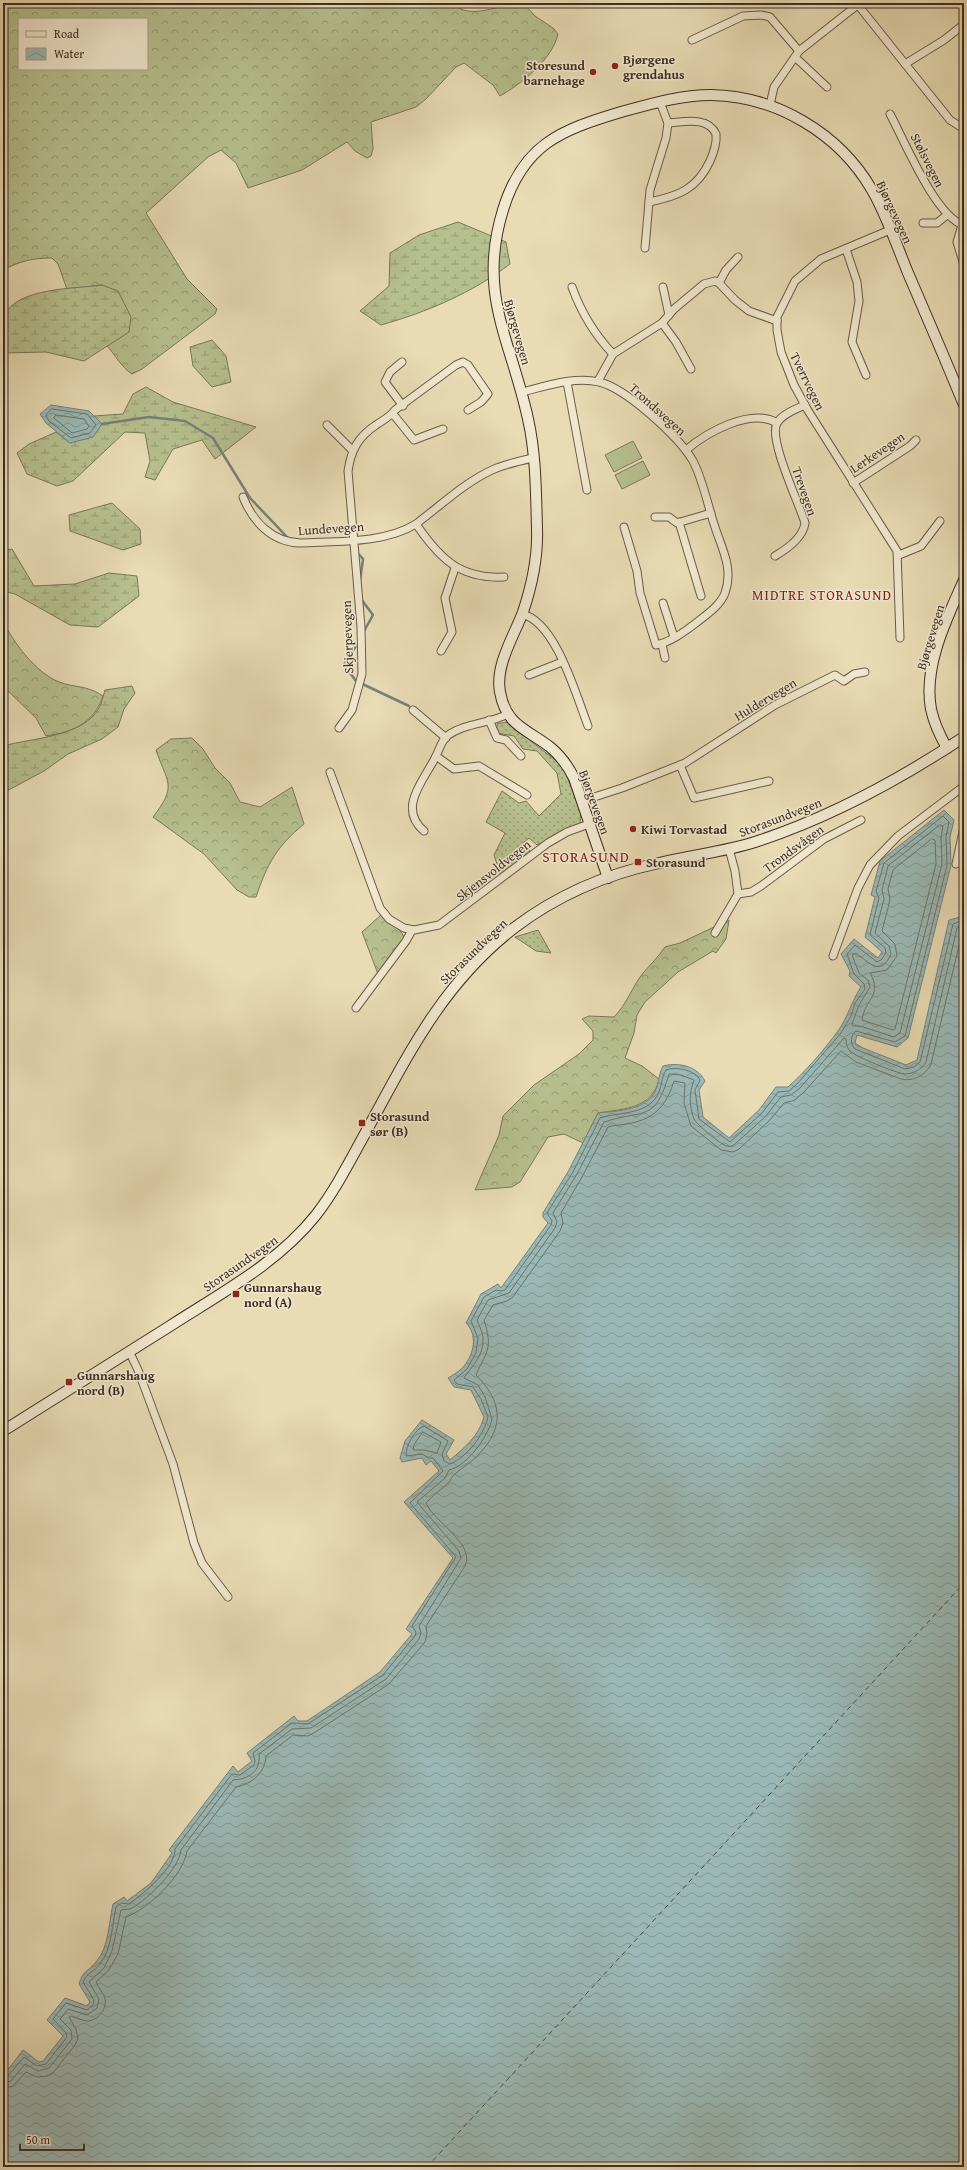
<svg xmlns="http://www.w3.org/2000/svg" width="967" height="2170" viewBox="0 0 967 2170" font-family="'Gentium Book Plus',serif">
  <defs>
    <pattern id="grass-dots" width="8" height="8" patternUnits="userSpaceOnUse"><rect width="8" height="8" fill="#b6c08e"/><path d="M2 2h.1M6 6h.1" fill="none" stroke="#959c74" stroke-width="1.8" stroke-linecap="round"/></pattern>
    <pattern id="forest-crowns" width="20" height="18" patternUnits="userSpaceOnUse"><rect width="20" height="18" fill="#b6c08e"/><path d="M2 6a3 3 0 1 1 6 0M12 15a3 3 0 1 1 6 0" fill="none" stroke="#959c74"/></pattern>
    <pattern id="wetland-marsh" width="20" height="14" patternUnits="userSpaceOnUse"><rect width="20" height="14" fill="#b6c08e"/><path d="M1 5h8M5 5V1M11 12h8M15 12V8" fill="none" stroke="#959c74"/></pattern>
    <pattern id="water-waves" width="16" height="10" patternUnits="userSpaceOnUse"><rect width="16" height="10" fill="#9ab9b6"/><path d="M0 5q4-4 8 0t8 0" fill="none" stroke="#7f9794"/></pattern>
  </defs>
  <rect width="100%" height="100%" fill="#e9dcb5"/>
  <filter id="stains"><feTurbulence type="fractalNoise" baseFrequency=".005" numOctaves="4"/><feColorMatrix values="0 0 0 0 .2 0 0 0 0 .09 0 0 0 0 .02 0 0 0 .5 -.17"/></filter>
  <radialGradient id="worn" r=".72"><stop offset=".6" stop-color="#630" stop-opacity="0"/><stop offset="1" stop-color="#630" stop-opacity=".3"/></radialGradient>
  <g fill="url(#grass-dots)" stroke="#7a7759">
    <polygon points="506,722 563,766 581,813 580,823 537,845 529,838 524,842 530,851 501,876 494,855 505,833 486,822 502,791 519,803 526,801 539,816 561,794 557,773 537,751 523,749 514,736 497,733 497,724"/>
    <polygon points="538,930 551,953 536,951 515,937"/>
  </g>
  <g fill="url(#forest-crowns)" stroke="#7a7759" fill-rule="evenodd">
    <path d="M3 3H451C473 22 498 3 523 3L535 16 553 28 558 34C552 60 521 84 500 96L493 85 464 63 456 67 426 99 416 107 371 122 373 149 371 156 367 158 355 151 347 142 302 170 248 188 236 163 221 150 208 157 146 213 187 279 217 309 215 314 142 369 132 374C121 367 115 354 106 345L129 331 102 285 67 289 58 264 52 258C33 258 20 261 3 270ZM19 19H147V69H19Z"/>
    <path d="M3 621C13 642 36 673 59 682 75 688 87 685 103 696 94 723 73 732 46 736L36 718 3 686Z"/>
    <path d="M192 738 203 749 215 768 230 783 240 802 260 807 292 787 304 824C277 846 267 864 256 897H249L237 890 204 854 153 817C178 785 167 783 156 750L171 739Z"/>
    <path d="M381 915C388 924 405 929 404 941L378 974 362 932Z"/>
    <path d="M729 920 726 939 716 953 713 951 678 972 645 1002 637 1015 634 1033 625 1058 642 1066 659 1079C653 1109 623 1109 598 1113L583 1143 564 1134 548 1137 520 1182 512 1187 475 1190 499 1135 503 1116 534 1085 579 1054 593 1040V1031L582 1019 589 1016 614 1017C627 1004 632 987 643 973 651 964 658 957 665 947L680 943Z"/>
  </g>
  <g fill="url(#wetland-marsh)" stroke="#7a7759">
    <path d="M458 222 506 242 510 264C472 293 427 312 381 325L360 311 389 286 390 253 419 235Z"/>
    <path d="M102 285 118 291 131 317 129 332 84 361 46 352 3 353C3 344 0 323 4 316 17 287 75 289 102 285Z"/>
    <polygon points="212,340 226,356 231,382 212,387 193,366 190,347"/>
    <polygon points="146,387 173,402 256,427 215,459 202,440 173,449 155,480 145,477 150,461 145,433 125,432 73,481 57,486 27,474 17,453 29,444 56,432 70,443 102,424 94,416 123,414 133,394"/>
    <polygon points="112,503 140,529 141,544 123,550 70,531 69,515"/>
    <polygon points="12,549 34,586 75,584 109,573 137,576 139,596 98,627 70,625 15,594 3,591 3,551"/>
    <path d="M132 686 135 693 124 709 118 727 102 739 68 754 44 771 3 793V746C32 738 83 737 99 708 102 703 103 696 105 690Z"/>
  </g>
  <g fill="#b6c08e" stroke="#7a7759">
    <polygon points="633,441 642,458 614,472 605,455"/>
    <polygon points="643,461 650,475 622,489 615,475"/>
  </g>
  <g fill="url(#water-waves)" stroke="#76817c">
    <polygon points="51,405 89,411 102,424 93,437 70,443 46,423 40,414"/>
    <path d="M944 810 954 820 950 837 951 865 908 1038 897 1047 857 1035 855 1043 863 1048 906 1065 917 1060 949 920 964 916V2167H3V2076L23 2050 39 2062 43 2061 63 2036 47 2020 65 1998 87 2006 90 2002 79 1984C83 1970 88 1972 96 1962 109 1948 109 1921 113 1904L124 1897 127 1901 151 1883 172 1853 169 1850 233 1766 238 1772 252 1761 247 1753 294 1716 298 1721H307L380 1672 412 1634 406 1629 453 1558 404 1502 439 1471 431 1461 426 1465 422 1458 402 1462 400 1458 405 1441 422 1420 454 1440 446 1454 450 1460C464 1448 479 1436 484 1417L471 1390 454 1387 448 1378C453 1375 460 1371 464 1366 474 1354 478 1335 466 1323L481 1294 498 1284 501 1288 548 1223 543 1217V1213L569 1170 598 1113C615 1111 641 1111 653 1095 659 1087 658 1075 663 1066 679 1062 697 1066 705 1081L699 1090 703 1117 729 1138 759 1110 776 1087H788C806 1071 824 1050 838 1031 848 1017 851 1002 861 987L849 976 850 971 841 954 854 939 878 958 882 952 865 937 875 897 871 895 880 861Z"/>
  </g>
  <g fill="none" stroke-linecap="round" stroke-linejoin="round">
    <g stroke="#6c746d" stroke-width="1">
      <polygon points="52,409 87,414 96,425 90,433 71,438 49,421 46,415"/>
      <polygon points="56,415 84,419 89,426 87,429 72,433 54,418"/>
      <path d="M940 825 943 826 941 837 942 864 900 1033 894 1037 860 1026H853L852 1024 859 1005 870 987 868 980 859 973 852 955 856 953C869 963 881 977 891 954L889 946 875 933 884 899 882 890 888 866Z"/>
      <path d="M932 839 935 840 936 864 895 1029 893 1030 862 1020C865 998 883 996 870 973L887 970 897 956 895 944 882 931 890 900 888 889 893 870Z"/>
      <polygon points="423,1432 441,1442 437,1453 424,1450 413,1450 414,1445"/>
      <path d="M3 2078 8 2076 24 2057 37 2066 46 2064 67 2037 66 2033 53 2019 66 2003 87 2010 93 2005 94 2000 83 1982C87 1973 94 1972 100 1964 112 1949 112 1925 116 1907L122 1903 129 1904C143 1894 176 1867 175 1849L232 1774 240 1775 254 1765 255 1761 253 1753 292 1723 308 1724 383 1675 415 1636 416 1632 412 1626 456 1557 410 1503 443 1471 433 1458H428L422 1454 406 1456C405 1447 415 1429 424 1426L448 1441 442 1454 444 1461 450 1464C467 1457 484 1435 488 1417L481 1399 473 1387 457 1384 454 1380 467 1369 476 1353 478 1338 471 1321 484 1297 496 1290 501 1291 505 1290 551 1225 552 1221 547 1213 573 1172 600 1118C618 1112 646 1115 657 1096 662 1088 661 1078 666 1070 676 1066 695 1070 700 1080L695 1090 699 1119 730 1142 762 1113 778 1092 789 1091 797 1084 841 1033 851 1016 855 1003 865 989 864 984 854 974 847 954 855 945 877 962 881 960 886 953 885 948 870 935 879 898 876 891 884 863 943 816 949 822 946 837 947 865 905 1036 895 1042 856 1031C850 1035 850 1044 855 1049L905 1069 914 1067 920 1062 953 924 964 920"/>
      <path d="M3 2083 11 2081 25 2064 38 2071 49 2068 72 2039 71 2030 60 2019 68 2009 87 2015 97 2008 99 1999 89 1982 104 1968 112 1951 121 1910C125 1909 129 1910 132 1908 149 1898 179 1869 181 1850L233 1780C249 1779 261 1771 259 1754L292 1729 311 1728 386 1679 419 1639 421 1633 419 1626 461 1558 459 1551 417 1502 445 1478 449 1470C467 1466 488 1437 492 1419L485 1397 478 1385 464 1378C472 1366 484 1355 483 1339 483 1332 479 1326 477 1320L488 1300 509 1293 555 1228 557 1222 553 1213 577 1174 604 1122C644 1109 655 1123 669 1074L681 1075 694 1080C689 1093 689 1105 694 1119 696 1124 721 1145 727 1146 730 1147 733 1146 735 1144L765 1117 781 1097 791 1095 800 1088 844 1038 846 1039C846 1044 847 1047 850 1051 856 1057 896 1073 905 1074 913 1074 922 1069 926 1062L957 928 964 925"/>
      <path d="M3 2089 13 2086 26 2072 37 2077 48 2076 54 2072 63 2060 75 2045 78 2038 76 2029 69 2017 71 2016C76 2018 81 2020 87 2021 97 2021 107 2010 105 1999 104 1993 98 1988 96 1982L108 1971 118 1954 126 1917C148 1909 183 1876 187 1851L236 1787C252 1784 265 1773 266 1756L293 1735 308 1736 314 1733 389 1684 425 1642 427 1634 426 1626 465 1566C476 1544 433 1521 426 1503 433 1495 442 1489 449 1482 451 1480 452 1476 454 1475 462 1467 473 1462 480 1453 505 1426 502 1401 476 1375 487 1350 493 1349 484 1320L493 1305 507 1301 513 1297 560 1231 563 1223 561 1213 582 1177 608 1127C618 1124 629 1125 639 1121 659 1115 668 1100 674 1081L685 1083 684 1103 691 1126 721 1150 733 1152 739 1149 769 1121 784 1103 795 1100 804 1092 841 1051 856 1062 901 1079C913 1082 926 1075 931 1064L962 933 964 931"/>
    </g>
    <g stroke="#76817c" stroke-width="2.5">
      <polyline points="102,424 149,417 185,421 213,438 250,498 289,539"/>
      <polyline points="356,551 363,559 360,581"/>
      <polyline points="361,599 373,615 363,633"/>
      <polyline points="359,641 344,665 356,681 409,706"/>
    </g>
    <polyline stroke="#514a41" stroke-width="1" stroke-dasharray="5 4" stroke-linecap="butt" points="427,2167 964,1583"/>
    <defs>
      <g id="street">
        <polyline points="858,5 950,120 964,129"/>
        <polyline points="692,40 743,16 761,15 770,17 799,51"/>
        <polyline points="795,57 827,87"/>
        <polyline points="905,64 944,40 963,25"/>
        <polyline points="770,105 774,87 799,51 860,3"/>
        <path d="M890 114C904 140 936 218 964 225"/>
        <path d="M649 202C679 196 697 189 710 161 714 152 717 143 716 134 708 116 684 122 668 123"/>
        <polyline points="923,223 937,223 947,215"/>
        <polyline points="962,225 957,242 964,265"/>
        <polyline points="890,230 821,259 795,281 777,317 777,330 781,352 794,385 807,409 897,551 900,638"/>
        <polyline points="645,248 650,190 666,138 668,123 660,102"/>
        <polyline points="846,249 857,282 859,301 852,342 866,375"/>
        <polyline points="719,283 726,270 738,257"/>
        <path d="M572 287C581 312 594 334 613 354"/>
        <polyline points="663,287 669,315"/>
        <polyline points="662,323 676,342 691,369"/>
        <polyline points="402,362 390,372 385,382 403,406"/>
        <polyline points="598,381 613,354 662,323 674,309 704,284 715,281 719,283 735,300 749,311 777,321"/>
        <polyline points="567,382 587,490"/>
        <path d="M522 392C546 386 575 376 599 382 626 388 679 437 693 461 703 480 707 503 714 524 721 547 734 568 725 593 720 606 706 615 696 623 684 632 671 642 656 645L640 593 637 571 624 527"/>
        <polyline points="393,414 414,440 443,429"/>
        <polyline points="327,425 352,450"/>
        <path d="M686 450C706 433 751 407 777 423"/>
        <polyline points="853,483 910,446 916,440"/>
        <path d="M243 497C253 522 272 542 300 543 337 541 383 544 416 524 440 506 464 483 492 470 505 464 519 461 533 458"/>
        <polyline points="655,517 669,517 677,523 711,513"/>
        <polyline points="679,522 701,596"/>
        <path d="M416 524C440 559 460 579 504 577"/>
        <polyline points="899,555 921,546 940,521"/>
        <path d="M775 556C787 549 803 538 805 523 799 503 768 439 777 423 782 414 796 409 805 405"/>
        <polyline points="663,603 674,637"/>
        <path d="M522 614C556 622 576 695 588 726"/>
        <polyline points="662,644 665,658"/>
        <polyline points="441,651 452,632 445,598 455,568"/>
        <polyline points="529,675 562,662"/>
        <polyline points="413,710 446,738"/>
        <polyline points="489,720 497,738 506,740 521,756"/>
        <path d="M339 728 352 710 362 674 361 627 348 471C351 450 358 437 376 425 383 420 390 417 395 410L456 365 463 362 468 365 488 394 481 402 468 410"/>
        <polyline points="436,756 454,769 479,766 527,795"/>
        <polyline points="680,765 694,798 769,781"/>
        <polyline points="330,772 380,908 389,919 404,928 414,930 439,925 548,843 567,832 589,824"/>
        <polyline points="582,801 622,788 685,763 775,705 835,675 844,681 854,674 865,672"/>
        <path d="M424 831C397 808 424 780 435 758 439 751 441 741 447 736 464 723 489 724 508 714"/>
        <polyline points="956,864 964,827"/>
        <polyline points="738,894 751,892 761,886 824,839 861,820"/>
        <polyline points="715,933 738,894 735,871 729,849"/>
        <polyline points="833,956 858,888 870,865 898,836 964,786"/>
        <polyline points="356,1008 406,941 412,930"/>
        <polyline points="129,1351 138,1370 173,1464 194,1543 202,1563 228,1597"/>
      </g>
      <g id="secondary">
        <path d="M947 748C940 736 934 723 931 709 923 666 947 618 964 580"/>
        <path d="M608 878 574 778C568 766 561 756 550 747 527 729 506 726 500 692 495 665 514 636 523 612 532 585 538 557 537 529 536 493 536 454 528 419 511 340 477 294 503 210 523 144 561 130 621 112 650 104 680 95 711 95 776 96 839 133 872 190 887 216 897 246 908 273 927 317 946 361 964 405"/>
        <path d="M3 1431C59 1396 114 1361 170 1326 221 1293 278 1263 316 1215 336 1189 351 1159 367 1130 409 1053 443 983 514 928 556 896 607 874 659 863 691 855 724 852 755 842 829 818 899 780 964 737"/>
      </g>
    </defs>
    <use href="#street" stroke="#6a5a48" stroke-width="9"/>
    <use href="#secondary" stroke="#3f2e24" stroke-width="12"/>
    <use href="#street" stroke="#f1e8cf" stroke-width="7"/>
    <use href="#secondary" stroke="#f1e8cf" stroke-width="10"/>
  </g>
  <g fill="#8f2418" stroke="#f1e8cf" stroke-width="1.5">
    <circle cx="615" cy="66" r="4"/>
    <circle cx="593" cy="72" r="4"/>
    <circle cx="633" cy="829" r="4"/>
    <rect x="634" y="858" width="8" height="8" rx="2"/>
    <rect x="358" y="1119" width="8" height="8" rx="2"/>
    <rect x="232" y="1290" width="8" height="8" rx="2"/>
    <rect x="65" y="1378" width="8" height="8" rx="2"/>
  </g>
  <g text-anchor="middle" stroke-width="3" stroke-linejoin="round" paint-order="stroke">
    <g font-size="13" font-weight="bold" fill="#3f2e24" stroke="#f1e8cf" text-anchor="start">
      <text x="623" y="64">Bjørgene<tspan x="623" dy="15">grendahus</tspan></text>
      <text x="585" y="70" text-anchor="end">Storesund<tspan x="585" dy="15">barnehage</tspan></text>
      <text x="641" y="834">Kiwi Torvastad</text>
      <text x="646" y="867">Storasund</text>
      <text x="370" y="1121">Storasund<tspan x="370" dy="15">sør (B)</tspan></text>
      <text x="244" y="1292">Gunnarshaug<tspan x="244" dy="15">nord (A)</tspan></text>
      <text x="77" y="1380">Gunnarshaug<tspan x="77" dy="15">nord (B)</tspan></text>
    </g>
    <g font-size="13" fill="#3f2e24" stroke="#f1e8cf">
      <text transform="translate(928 160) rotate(63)" y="5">Stølsvegen</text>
      <text transform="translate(895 212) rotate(65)" y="5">Bjørgevegen</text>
      <text transform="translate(518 332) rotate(74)" y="5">Bjørgevegen</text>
      <text transform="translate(808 381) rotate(64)" y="5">Tverrvegen</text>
      <text transform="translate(658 409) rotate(42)" y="5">Trondsvegen</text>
      <text transform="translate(877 452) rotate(-34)" y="5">Lerkevegen</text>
      <text transform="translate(805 491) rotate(71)" y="5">Trevegen</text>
      <text transform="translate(331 528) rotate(-4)" y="5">Lundevegen</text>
      <text transform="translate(347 637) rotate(-92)" y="5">Skjerpevegen</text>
      <text transform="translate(930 637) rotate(-73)" y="5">Bjørgevegen</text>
      <text transform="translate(765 699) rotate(-31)" y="5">Huldervegen</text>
      <text transform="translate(595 802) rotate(70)" y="5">Bjørgevegen</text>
      <text transform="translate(780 817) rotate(-21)" y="5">Storasundvegen</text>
      <text transform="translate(793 848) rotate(-36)" y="5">Trondsvågen</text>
      <text transform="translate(493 870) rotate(-38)" y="5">Skjensvoldvegen</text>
      <text transform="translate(473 951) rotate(-44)" y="5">Storasundvegen</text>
      <text transform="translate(240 1263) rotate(-35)" y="5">Storasundvegen</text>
    </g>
    <g font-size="14" letter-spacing="1" fill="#7a1f14" stroke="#f1e8cf">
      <text x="822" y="600">MIDTRE STORASUND</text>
    </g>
    <g font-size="15" letter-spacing="1" fill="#7a1f14" stroke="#f1e8cf">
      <text x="586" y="862">STORASUND</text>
    </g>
  </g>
  <rect width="967" height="2170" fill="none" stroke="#e9dcb5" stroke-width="16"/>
  <rect x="4" y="4" width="959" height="2162" fill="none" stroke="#3f2e24" stroke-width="2"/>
  <rect x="8" y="8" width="951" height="2154" fill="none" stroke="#3f2e24"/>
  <rect x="18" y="18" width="130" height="52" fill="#f1e8cf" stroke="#aa9e8b"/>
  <rect x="26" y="31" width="20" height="6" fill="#f1e8cf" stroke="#aa9e8b"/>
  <text x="54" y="38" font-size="12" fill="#3f2e24">Road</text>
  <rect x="26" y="48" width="20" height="12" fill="url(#water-waves)" stroke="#aa9e8b"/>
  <text x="54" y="58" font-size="12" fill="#3f2e24">Water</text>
  <path d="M20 2144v6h64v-6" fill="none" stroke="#3f2e24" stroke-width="2"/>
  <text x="26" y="2144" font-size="12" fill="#3f2e24" stroke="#f1e8cf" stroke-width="3" paint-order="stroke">50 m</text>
  <rect width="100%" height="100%" filter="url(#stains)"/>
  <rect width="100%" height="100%" fill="url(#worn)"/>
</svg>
